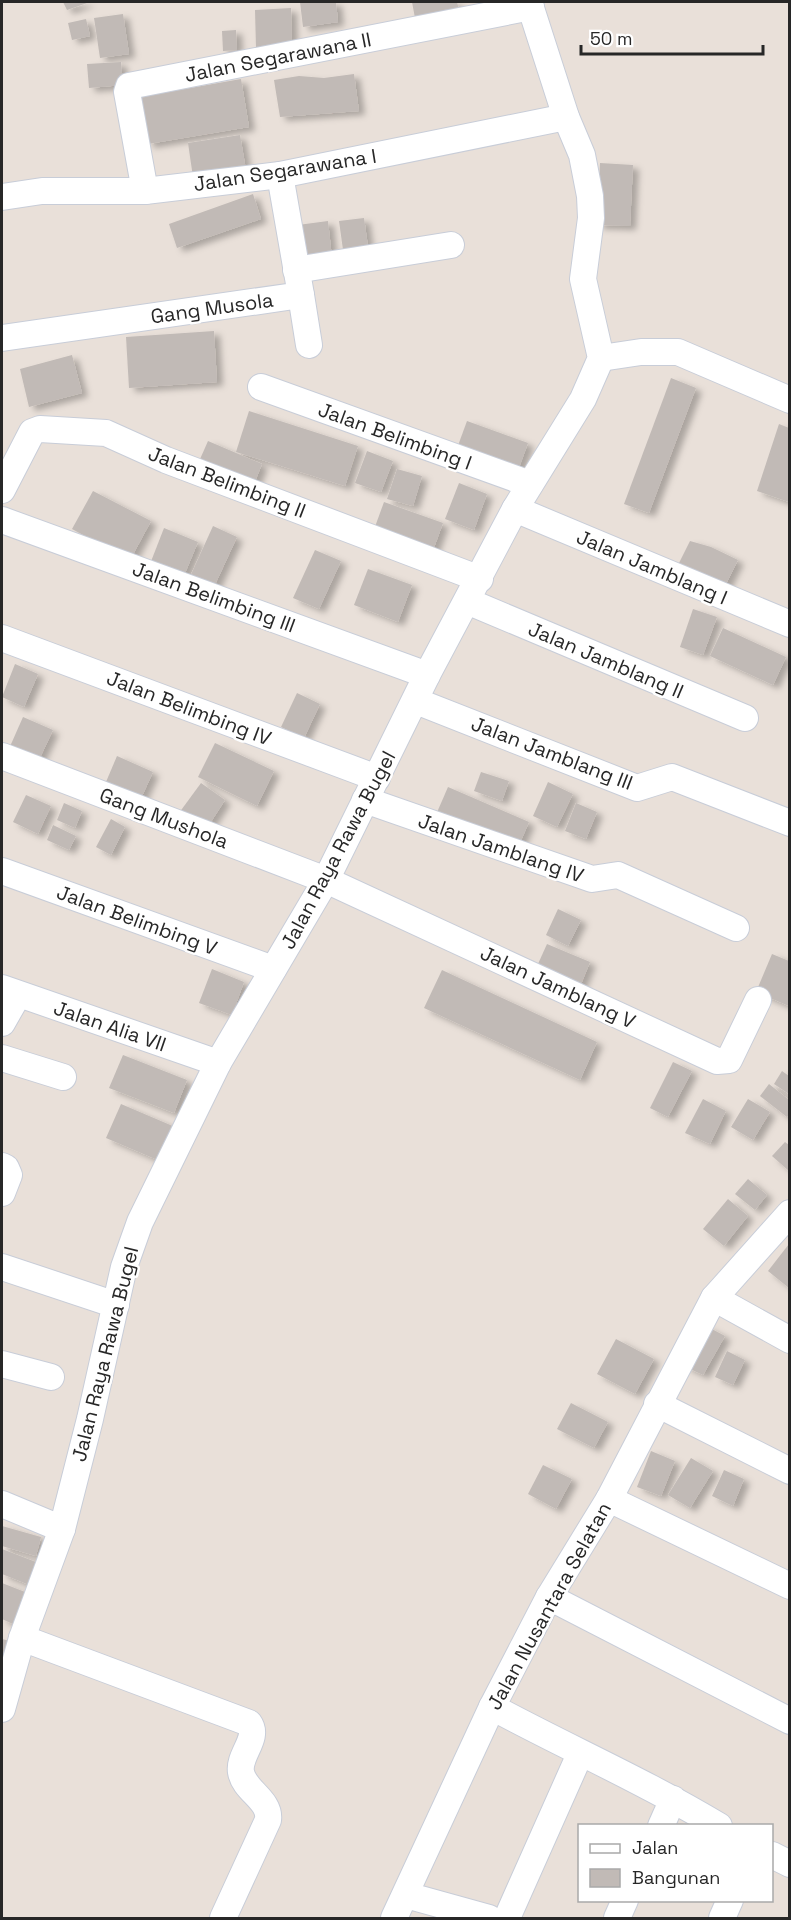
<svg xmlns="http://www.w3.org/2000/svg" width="791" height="1920" viewBox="0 0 791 1920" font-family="'Space Grotesk',sans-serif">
  <defs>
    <filter id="shadow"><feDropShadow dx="6" dy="4" stdDeviation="3" flood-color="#0004"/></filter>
  </defs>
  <rect width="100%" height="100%" fill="#e9e0d9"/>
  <g fill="#c1bab6" filter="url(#shadow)">
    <polygon points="63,2 90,2 67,10"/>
    <polygon points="300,2 336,2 338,22 303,27"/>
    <polygon points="412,2 457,2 459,10 415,18"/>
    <polygon points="291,8 292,47 256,48 255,10"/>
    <polygon points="123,14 129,54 100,58 94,18"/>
    <polygon points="86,19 90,36 72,40 68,23"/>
    <polygon points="236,30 237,50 223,51 222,31"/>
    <polygon points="121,62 123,85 89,88 87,64"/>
    <polygon points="354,74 359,111 280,117 274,80 299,76 324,78"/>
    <polygon points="241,79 249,127 148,144 139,97"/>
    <polygon points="240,135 247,176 194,184 188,143"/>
    <polygon points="600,163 633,165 630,226 597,225"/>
    <polygon points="253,194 261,219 177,248 169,224"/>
    <polygon points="364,218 369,254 344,257 339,221"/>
    <polygon points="328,221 332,258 302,261 298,225"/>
    <polygon points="214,331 217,382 129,388 126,337"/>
    <polygon points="72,355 82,393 29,407 20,369"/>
    <polygon points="671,378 696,388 649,513 624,504"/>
    <polygon points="249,411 358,446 345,486 236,452"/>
    <polygon points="467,421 528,443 517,473 456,451"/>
    <polygon points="779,424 789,428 789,502 757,491"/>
    <polygon points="208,441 262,464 252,489 197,466"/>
    <polygon points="367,451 393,461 381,492 355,483"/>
    <polygon points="397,469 422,476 413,506 387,499"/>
    <polygon points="459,483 487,494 474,530 445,519"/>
    <polygon points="93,491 151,521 130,560 72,529"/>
    <polygon points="384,502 443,523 431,556 372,535"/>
    <polygon points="213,526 237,537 213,589 189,579"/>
    <polygon points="164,528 198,542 183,578 150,564"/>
    <polygon points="690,541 711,547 738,560 722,592 674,573"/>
    <polygon points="315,550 341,561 319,609 293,598"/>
    <polygon points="368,569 412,585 398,622 354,605"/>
    <polygon points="693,609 717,617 703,655 680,647"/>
    <polygon points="723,628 786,657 773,685 710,656"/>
    <polygon points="15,664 38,674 24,707 2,697"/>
    <polygon points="297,693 320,704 304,738 281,727"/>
    <polygon points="23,717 53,730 37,764 8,751"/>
    <polygon points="215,743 274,771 257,806 198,777"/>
    <polygon points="117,756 153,772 138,805 103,789"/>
    <polygon points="481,772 509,781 502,801 474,791"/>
    <polygon points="548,782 573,794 557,827 533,816"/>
    <polygon points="201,783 225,800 205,831 179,813"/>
    <polygon points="448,787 529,822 516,852 435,817"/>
    <polygon points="26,795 51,806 38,834 13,822"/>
    <polygon points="64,803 82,811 75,828 57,820"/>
    <polygon points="576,803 597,812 586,839 565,831"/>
    <polygon points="111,819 125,827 111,855 96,847"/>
    <polygon points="53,825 76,836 69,850 47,840"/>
    <polygon points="558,909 581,920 568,946 546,935"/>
    <polygon points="547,944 590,962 577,994 533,975"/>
    <polygon points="772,954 789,961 789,1006 756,992"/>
    <polygon points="212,969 244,982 232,1015 199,1003"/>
    <polygon points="442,970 597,1042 580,1080 424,1008"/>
    <polygon points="123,1055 187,1080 174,1113 109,1088"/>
    <polygon points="673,1062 692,1071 668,1117 650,1108"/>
    <polygon points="782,1071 789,1076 789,1094 774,1084"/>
    <polygon points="769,1084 789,1100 789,1114 787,1117 760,1096"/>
    <polygon points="703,1099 726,1111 710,1144 685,1133"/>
    <polygon points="748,1099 770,1112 753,1140 731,1127"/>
    <polygon points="121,1104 182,1130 167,1164 106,1138"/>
    <polygon points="785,1142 789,1145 789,1171 772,1156"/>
    <polygon points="748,1179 767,1195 755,1210 735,1194"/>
    <polygon points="728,1199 748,1216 724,1246 703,1229"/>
    <polygon points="789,1244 789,1288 768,1271"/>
    <polygon points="706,1326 725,1336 703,1375 684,1366"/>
    <polygon points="616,1339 654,1359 635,1394 597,1374"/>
    <polygon points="727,1351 745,1360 733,1385 715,1377"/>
    <polygon points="571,1403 608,1422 594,1448 557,1429"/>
    <polygon points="651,1451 675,1461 661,1496 637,1487"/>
    <polygon points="691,1458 713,1471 690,1508 668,1495"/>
    <polygon points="543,1465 572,1479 556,1509 528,1494"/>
    <polygon points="724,1470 744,1479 733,1506 712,1496"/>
    <polygon points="2,1526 41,1537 36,1556 2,1546"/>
    <polygon points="2,1549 41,1564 32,1586 2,1574"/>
    <polygon points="2,1583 25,1592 13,1624 2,1619"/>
    <polygon points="2,1639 10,1641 2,1669"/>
  </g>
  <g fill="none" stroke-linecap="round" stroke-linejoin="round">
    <defs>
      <g id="street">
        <polyline points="145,191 127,92 129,86 531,7"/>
        <polyline points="2,197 42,191 145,191 280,175 566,117"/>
        <polyline points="296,270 451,245"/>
        <polyline points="301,295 309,345"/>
        <polyline points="2,338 301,295 280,175"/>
        <polyline points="601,358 641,352 678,352 790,400"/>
        <polyline points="261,387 530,484"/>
        <polyline points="2,490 32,432 40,429 106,433 166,460 480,579"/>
        <polyline points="515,509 790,624"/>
        <polyline points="2,520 427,675"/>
        <polyline points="467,601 745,718"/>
        <polyline points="2,638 377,778"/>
        <polyline points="416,701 637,788 672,777 790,823"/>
        <polyline points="2,756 326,880 717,1061 729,1060 758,1000"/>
        <polyline points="365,800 592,879 618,875 736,928"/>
        <polyline points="2,871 273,969"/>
        <polyline points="2,988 218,1063"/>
        <polyline points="2,1023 18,995"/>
        <polyline points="2,1058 63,1077"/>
        <polyline points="2,1166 6,1168 9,1175 2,1193"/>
        <polyline points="2,1267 116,1305"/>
        <polyline points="714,1298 790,1340"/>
        <polyline points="2,1364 51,1377"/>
        <polyline points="657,1404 790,1471"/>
        <polyline points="609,1499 790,1586"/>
        <polyline points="2,1504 62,1529"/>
        <polyline points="549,1597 790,1721"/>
        <path d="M22 1638 249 1723C260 1738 238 1755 241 1772 244 1791 271 1800 268 1820L223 1918"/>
        <path d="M492 1707C568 1748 646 1782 719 1826"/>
        <polyline points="2,1709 22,1638 62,1529 90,1419 124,1267 140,1222 218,1063 326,880 427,675 515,509 583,399 601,358 583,279 591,218 590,196 582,155 566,117 529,2"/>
        <polyline points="661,1826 673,1799"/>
        <polyline points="772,1855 790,1864"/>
        <polyline points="406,1895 489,1918"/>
        <polyline points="394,1918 492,1707 549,1597 609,1499 714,1298 790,1213"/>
        <polyline points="507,1918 580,1754"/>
        <polyline points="617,1918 625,1900"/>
        <polyline points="722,1918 730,1900"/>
      </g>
    </defs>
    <use href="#street" stroke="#c8cdd8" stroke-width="28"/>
    <use href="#street" stroke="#fff" stroke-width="26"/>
  </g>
  <g text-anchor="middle" stroke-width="5" stroke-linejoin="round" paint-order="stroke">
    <g font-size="20" fill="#272727" stroke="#fff">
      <text transform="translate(278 57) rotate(-11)" y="7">Jalan Segarawana II</text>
      <text transform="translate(285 170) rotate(-9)" y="7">Jalan Segarawana I</text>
      <text transform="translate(212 308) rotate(-8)" y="7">Gang Musola</text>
      <text transform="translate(395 436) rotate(20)" y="7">Jalan Belimbing I</text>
      <text transform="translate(227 482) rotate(21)" y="7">Jalan Belimbing II</text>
      <text transform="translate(652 567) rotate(23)" y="7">Jalan Jamblang I</text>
      <text transform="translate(214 597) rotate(20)" y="7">Jalan Belimbing III</text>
      <text transform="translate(606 660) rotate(23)" y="7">Jalan Jamblang II</text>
      <text transform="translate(189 708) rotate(21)" y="7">Jalan Belimbing IV</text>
      <text transform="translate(552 753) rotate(21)" y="7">Jalan Jamblang III</text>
      <text transform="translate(164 818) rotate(21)" y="7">Gang Mushola</text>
      <text transform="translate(501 848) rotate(19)" y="7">Jalan Jamblang IV</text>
      <text transform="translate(338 850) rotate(-62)" y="7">Jalan Raya Rawa Bugel</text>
      <text transform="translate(137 920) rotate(20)" y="7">Jalan Belimbing V</text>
      <text transform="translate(558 987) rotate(25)" y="7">Jalan Jamblang V</text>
      <text transform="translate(110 1026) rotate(19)" y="7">Jalan Alia VII</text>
      <text transform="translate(105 1354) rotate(-76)" y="7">Jalan Raya Rawa Bugel</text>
      <text transform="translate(549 1606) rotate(-61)" y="7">Jalan Nusantara Selatan</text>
    </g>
  </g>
  <rect width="791" height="1920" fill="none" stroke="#272727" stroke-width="6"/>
  <rect x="578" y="1824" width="195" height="78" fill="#ffffff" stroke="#a9a9a9" stroke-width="1.5"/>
  <rect x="590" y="1844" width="30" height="9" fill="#ffffff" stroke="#a9a9a9" stroke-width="1.5"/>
  <text x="632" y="1854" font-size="18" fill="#272727">Jalan</text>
  <rect x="590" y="1869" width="30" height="18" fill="#c1bab6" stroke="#a9a9a9" stroke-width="1.5"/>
  <text x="632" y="1884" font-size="18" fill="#272727">Bangunan</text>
  <path d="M581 45v9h182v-9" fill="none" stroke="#272727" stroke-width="3"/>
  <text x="590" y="45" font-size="18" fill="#272727" stroke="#ffffff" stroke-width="4.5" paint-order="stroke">50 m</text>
</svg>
